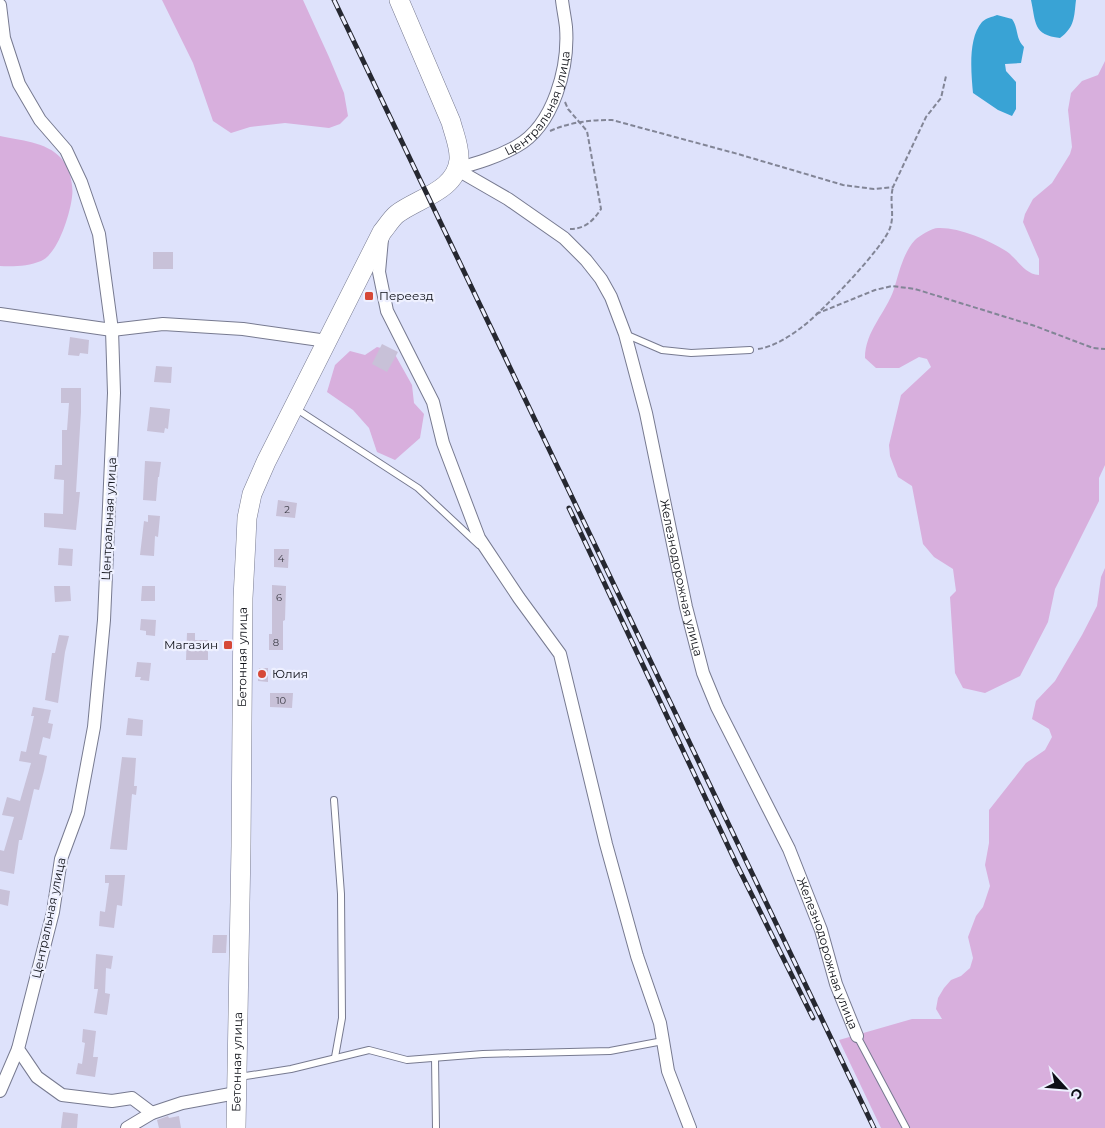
<svg xmlns="http://www.w3.org/2000/svg" width="1105" height="1128" viewBox="0 0 1105 1128" font-family="Montserrat,sans-serif">
  <rect width="100%" height="100%" fill="#dee2fb"/>
  <g fill="#d8afdd">
    <polygon points="162,0 303,0 329,57 344,93 348,116 340,124 329,128 285,123 250,127 231,133 213,121 193,63"/>
    <path d="M1105 61V465L1099 478V501L1055 589 1048 622 1020 676 985 693 963 688 955 673 950 597 956 591 953 569 934 557 923 544 912 486 898 477 890 456 889 445 901 395 931 367 927 359 919 357 899 368H876L865 358C865 331 886 313 894 289 899 273 903 253 915 240 919 236 932 228 938 228 958 227 989 240 1006 251 1018 259 1024 274 1039 275V259L1023 222 1025 214 1033 199 1052 183 1070 154 1072 147 1068 110 1071 93 1082 81 1098 75Z"/>
    <path d="M0 136C19 140 47 142 61 158 69 167 74 184 72 197 70 214 58 254 41 261 29 266 13 267 0 266Z"/>
    <polygon points="377,347 393,351 412,385 414,403 424,414 420,438 395,460 377,452 369,428 353,410 327,392 335,365 350,351 365,355"/>
    <polygon points="1105,568 1105,1128 881,1128 839,1040 912,1019 942,1019 936,1009 938,998 944,988 951,980 961,976 970,968 973,958 968,937 976,916 983,907 990,886 985,865 989,843 989,810 1026,763 1045,750 1052,737 1049,729 1032,719 1036,701 1055,681 1082,635 1097,606 1101,577"/>
  </g>
  <g fill="#39a3d5">
    <path d="M1031 0H1076C1074 17 1075 27 1060 38 1033 35 1036 23 1031 0Z"/>
    <path d="M997 15 1012 19C1019 29 1015 38 1024 47L1021 63 1005 64 1006 71 1016 82V109L1012 116 998 110 973 93C971 72 968 38 982 22 986 18 992 17 997 15Z"/>
  </g>
  <g fill="#c8c1d8">
    <rect x="153" y="252" width="20" height="17"/>
    <polygon points="70,337 89,340 88,354 80,353 79,356 68,355"/>
    <polygon points="382,344 398,352 387,372 372,364"/>
    <polygon points="156,366 172,367 171,383 154,382"/>
    <polygon points="61,388 81,388 81,412 76,492 80,492 76,530 44,527 44,513 63,514 64,480 54,479 55,465 62,465 62,430 67,430 69,403 61,403"/>
    <polygon points="150,407 170,409 168,429 165,428 164,433 147,431"/>
    <polygon points="145,461 161,462 159,477 158,477 156,501 143,500"/>
    <polygon points="278,500 297,503 295,518 276,516"/>
    <polygon points="148,515 160,516 158,537 155,536 154,556 140,555 144,521 148,522"/>
    <polygon points="59,548 73,549 72,566 58,565"/>
    <polygon points="274,549 289,549 288,568 274,567"/>
    <polygon points="272,585 286,586 285,620 283,621 283,650 269,650 269,634 272,634"/>
    <polygon points="54,586 70,586 71,601 55,602"/>
    <polygon points="142,586 155,586 155,601 141,601"/>
    <polygon points="141,619 156,620 155,636 146,635 146,631 140,630"/>
    <polygon points="187,633 195,633 195,640 208,640 208,660 186,660"/>
    <polygon points="59,635 69,636 65,652 58,703 45,700 52,653 55,653"/>
    <polygon points="137,662 151,663 149,681 140,680 141,677 135,677"/>
    <polygon points="259,668 268,668 268,682 258,681"/>
    <polygon points="270,693 293,693 292,708 270,707"/>
    <polygon points="33,707 51,710 48,723 53,724 50,739 43,737 39,754 47,756 44,771 39,790 34,789 22,840 19,840 14,874 0,871 0,850 4,851 14,817 2,815 7,797 20,801 31,763 19,761 21,751 26,752 34,716 31,716"/>
    <polygon points="128,718 143,720 142,736 126,735"/>
    <polygon points="122,757 136,758 134,786 137,786 136,795 132,794 127,850 110,849"/>
    <polygon points="105,875 125,875 122,906 117,905 114,928 99,926 100,911 105,912 109,883 105,883"/>
    <polygon points="0,889 10,891 8,906 0,904"/>
    <polygon points="213,935 227,935 226,953 212,953"/>
    <polygon points="96,954 113,956 111,969 106,968 105,993 110,994 107,1015 94,1013 98,989 94,989"/>
    <polygon points="83,1029 96,1031 93,1057 98,1057 95,1077 76,1074 78,1063 82,1064 85,1043 82,1042"/>
    <polygon points="63,1112 78,1114 77,1128 61,1128"/>
    <polygon points="168,1116 169,1118 179,1116 181,1128 159,1128 157,1120"/>
  </g>
  <g fill="none" stroke-linecap="round" stroke-linejoin="round">
    <defs>
      <g id="lane">
        <polyline points="625,334 662,350 691,353 750,350"/>
        <polyline points="295,408 418,488 479,545"/>
        <polyline points="334,800 341,894 342,1018 335,1057"/>
        <polyline points="857,1036 906,1128"/>
        <polyline points="435,1058 436,1128"/>
        <polyline points="239,1077 291,1069 369,1050 407,1060 483,1054 610,1051 663,1041"/>
      </g>
      <g id="street">
        <polyline points="0,5 4,38 19,84 40,120 66,150 81,182 99,234 112,330 114,393 104,620 94,727 78,813 61,859 53,912 18,1049 37,1077 62,1095 112,1101 132,1098 152,1113"/>
        <path id="s1" d="M456 169 508 199 564 238 586 260 601 279 611 297 625 334 646 413 686 607 703 673 717 707 789 849 821 930 836 984 857 1036"/>
        <path id="s2" d="M456 169C477 163 498 157 517 146 554 125 569 67 566 27 565 18 563 9 562 0"/>
        <polyline points="382,239 379,272 387,311 433,402 443,443 479,538 519,598 560,654 606,844 637,956 660,1023 668,1071 690,1128"/>
        <polyline points="0,314 112,330 163,324 243,329 327,341"/>
        <polyline points="0,1091 18,1049"/>
        <polyline points="127,1128 152,1113 182,1103 236,1093"/>
      </g>
      <g id="secondary">
        <path id="s3" d="M236 1128 241 846 243 598 246 540 247 518 252 494 266 462 382 232C387 226 391 219 397 214 418 198 456 191 459 160 460 147 454 134 451 122L399 0"/>
      </g>
    </defs>
    <use href="#lane" stroke="#777a90" stroke-width="8"/>
    <use href="#street" stroke="#777a90" stroke-width="14"/>
    <use href="#secondary" stroke="#777a90" stroke-width="20"/>
    <g stroke="#828596" stroke-width="2" stroke-dasharray="5 2.5" stroke-linecap="butt">
      <path d="M565 102 568 109 587 131 601 209C593 221 585 229 570 229"/>
      <path d="M550 131C570 122 590 120 612 120L738 154 843 185 874 189 893 187 926 117 941 98 946 76"/>
      <polyline points="816,314 875,290 892,286 915,289 1035,326 1093,348 1105,349"/>
      <path d="M758 349C773 347 789 337 802 327 820 314 884 247 890 228 895 214 889 202 893 187"/>
    </g>
    <use href="#lane" stroke="#fff" stroke-width="6"/>
    <use href="#street" stroke="#fff" stroke-width="12"/>
    <use href="#secondary" stroke="#fff" stroke-width="19"/>
    <defs>
      <g id="rail">
        <polyline points="334,0 874,1128"/>
        <polyline points="569,508 736,863 813,1018"/>
      </g>
    </defs>
    <use href="#rail" stroke="#262831" stroke-width="5"/>
    <use href="#rail" stroke="#eef0ff" stroke-width="3" stroke-dasharray="9" stroke-linecap="butt"/>
  </g>
  <g fill="#d64938" stroke="#eef0ff" stroke-width="2">
    <rect x="364" y="291" width="10" height="10" rx="2.5"/>
    <rect x="223" y="640" width="10" height="10" rx="2.5"/>
    <circle cx="262" cy="674" r="5"/>
  </g>
  <g text-anchor="middle" stroke-width="4.5" stroke-linejoin="round" paint-order="stroke">
    <g font-size="10" fill="#3c3c46">
      <text x="287" y="513">2</text>
      <text x="281" y="562">4</text>
      <text x="279" y="601">6</text>
      <text x="276" y="646">8</text>
      <text x="281" y="704">10</text>
    </g>
    <g font-size="12" fill="#0d0f16" stroke="#eef0ff">
      <text dy="4" stroke="none"><textPath href="#s2" startOffset="114">Центральная улица</textPath></text>
      <text transform="translate(109 519) rotate(-87)" y="4">Центральная улица</text>
      <text dy="4" stroke="none"><textPath href="#s1" startOffset="494">Железнодорожная улица</textPath></text>
      <text dy="4" stroke="none"><textPath href="#s3" startOffset="471">Бетонная улица</textPath></text>
      <text transform="translate(49 918) rotate(-78)" y="4">Центральная улица</text>
      <text dy="4" stroke="none"><textPath href="#s1" startOffset="899">Железнодорожная улица</textPath></text>
      <text dy="4" stroke="none"><textPath href="#s3" startOffset="66">Бетонная улица</textPath></text>
    </g>
    <g font-size="12" fill="#0d0f16" stroke="#eef0ff" text-anchor="start">
      <text x="379" y="300">Переезд</text>
      <text x="218" y="649" text-anchor="end">Магазин</text>
      <text x="272" y="678">Юлия</text>
    </g>
  </g>
  <g transform="translate(1065 1088) rotate(116)" stroke="#eef0ff" stroke-width="4" paint-order="stroke">
  <path d="M0-4L9 19L0 12L-9 19Z" fill="#0d0f16"/>
  <text y="-8" font-size="14" font-weight="bold" text-anchor="middle" fill="#0d0f16">С</text>
  </g>
</svg>
